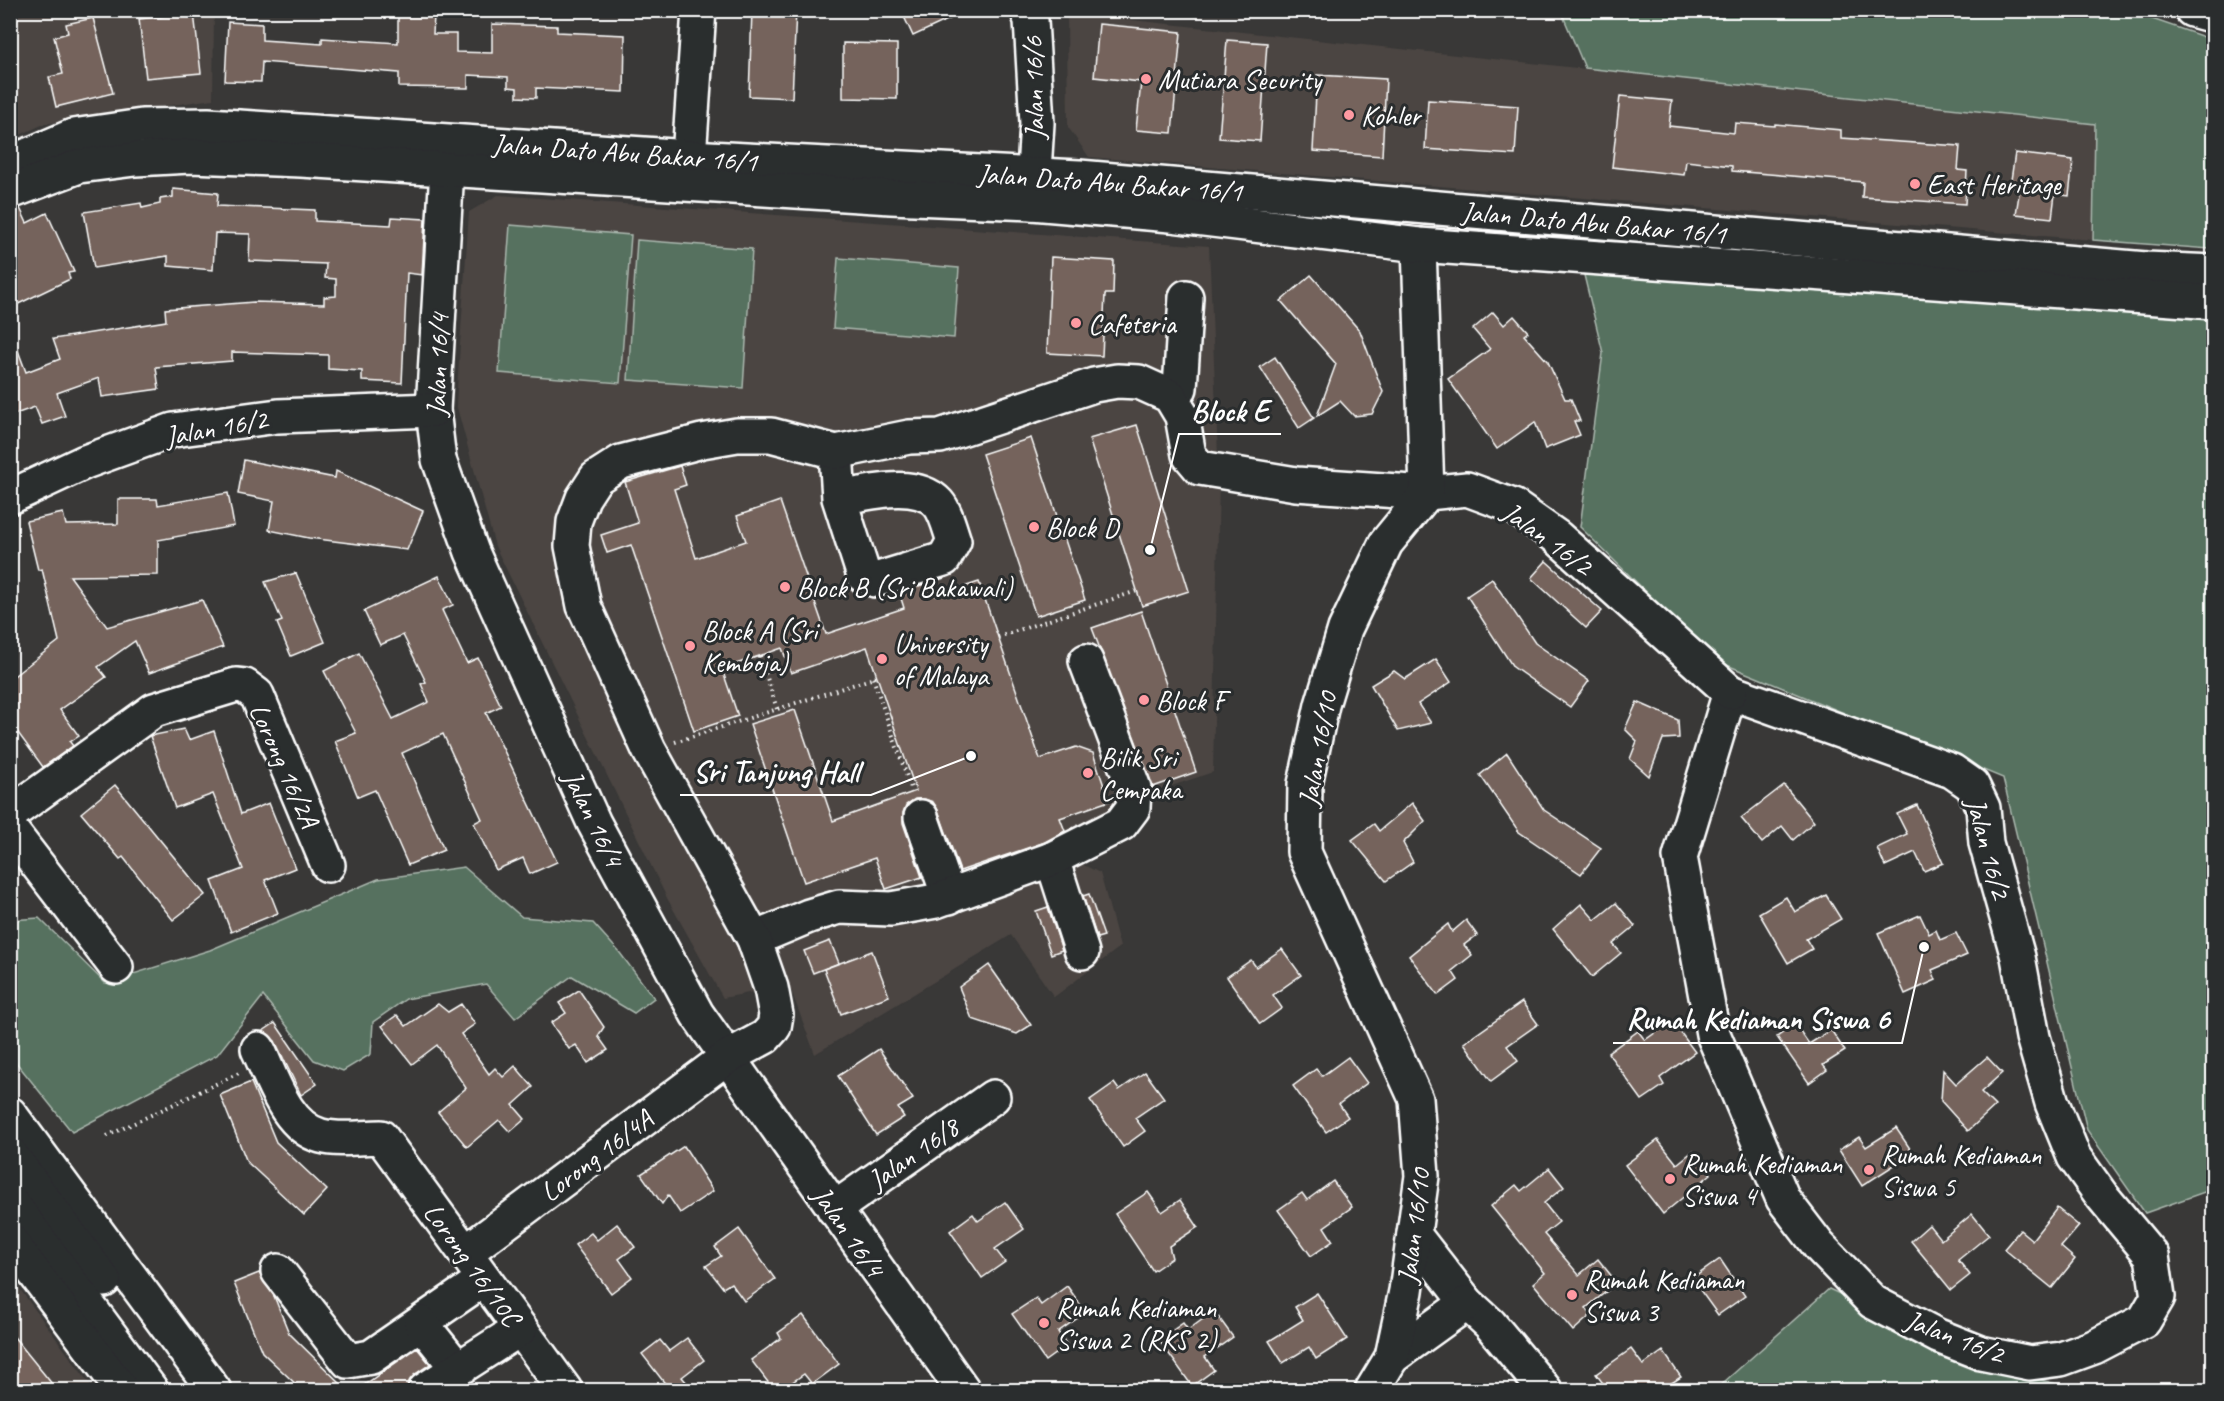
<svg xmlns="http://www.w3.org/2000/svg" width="2224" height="1401" viewBox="0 0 2224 1401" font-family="Caveat,sans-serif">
  <rect width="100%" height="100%" fill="#393837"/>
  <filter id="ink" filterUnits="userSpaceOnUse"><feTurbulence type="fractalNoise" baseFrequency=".0167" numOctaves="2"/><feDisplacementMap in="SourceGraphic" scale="12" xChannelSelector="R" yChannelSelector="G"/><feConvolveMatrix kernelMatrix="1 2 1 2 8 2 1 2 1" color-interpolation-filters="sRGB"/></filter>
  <g filter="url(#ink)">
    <g fill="#4b4542">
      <polygon points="37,10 214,11 213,99 44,124 11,139 10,18"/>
      <polygon points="1067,13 2095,124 2093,240 1089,157 1068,127"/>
      <polygon points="498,195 1209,246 1219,479 1213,772 1151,793 1145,813 1071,859 1100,873 1120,947 1054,997 1011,935 815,1054 789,985 723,998 667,898 495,546 456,404 469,212"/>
      <polygon points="11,1277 94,1390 11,1390"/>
    </g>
    <g fill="#57715f" stroke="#abb8af" stroke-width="1.5">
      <polygon points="2129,11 2213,40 2214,178 2210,249 2093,240 2095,124 1585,68 1561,11"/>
      <polygon points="510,225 631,235 620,383 499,373"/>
      <polygon points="637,240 752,249 743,388 628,380"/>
      <polygon points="838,258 959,268 954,338 833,328"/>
      <polygon points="1583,271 2213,313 2213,1189 2145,1213 2087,1130 2003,778 1717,661 1580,527 1603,353"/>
      <polygon points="464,867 522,917 593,923 620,953 654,998 634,1013 572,976 515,1018 486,984 406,999 373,1022 371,1054 343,1071 314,1060 263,996 217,1055 72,1132 11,1056 11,920 39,918 105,983 210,950 378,879"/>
      <polygon points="1829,1289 2008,1372 2081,1390 1715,1390"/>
    </g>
    <g fill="#74645b" stroke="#fff" stroke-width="1.5">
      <polygon points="752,10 796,10 792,98 749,96"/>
      <polygon points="901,10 969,10 913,36"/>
      <polygon points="194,13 201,73 146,78 139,19"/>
      <polygon points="398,14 434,15 433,34 456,34 456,52 492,53 492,24 557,26 557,32 625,35 624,92 536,88 536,98 517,97 517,88 508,87 508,77 468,75 468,88 399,87 399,73 262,62 261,82 225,81 228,22 262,24 262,40 322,44 322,38 398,43"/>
      <polygon points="93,18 113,93 56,107 49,77 63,74 54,37 68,33 66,24"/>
      <polygon points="1099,24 1181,32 1172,133 1136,130 1141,82 1094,77"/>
      <polygon points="1227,40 1267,43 1260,141 1219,138"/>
      <polygon points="843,43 897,44 897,99 843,98"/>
      <polygon points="1317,75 1386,79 1382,156 1313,151"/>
      <polygon points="1620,96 1672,101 1669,126 1734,133 1735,123 1775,126 1775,124 1841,130 1841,138 1960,146 1958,170 1967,171 1965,204 1862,197 1863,182 1732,171 1732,166 1686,161 1684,175 1612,167"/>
      <polygon points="1428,100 1518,106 1515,155 1425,149"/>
      <polygon points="2015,153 2073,160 2069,196 2055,194 2052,218 2016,214 2020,188 2010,187"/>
      <polygon points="173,189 218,193 217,206 315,210 315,221 391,225 392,217 425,219 422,275 407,273 402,383 362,381 362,371 328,369 328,355 232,352 232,361 156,367 159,389 102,397 99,378 57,393 65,416 42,424 35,407 10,416 10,337 13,337 26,372 60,359 53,339 166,321 165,309 254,302 324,304 324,297 336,296 336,279 325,278 326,264 249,261 250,234 215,233 213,270 168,266 168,256 94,268 84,212 141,203 142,208 160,204 160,199 173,197"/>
      <polygon points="20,208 27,223 47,213 74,272 68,273 70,279 10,308 10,210"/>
      <polygon points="1051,257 1114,261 1113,294 1105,294 1102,356 1047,353"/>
      <polygon points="1311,275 1360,331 1383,392 1372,414 1354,416 1340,401 1317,416 1336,364 1281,301"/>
      <polygon points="1493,312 1504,325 1514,316 1528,332 1524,335 1548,362 1565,399 1571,399 1580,421 1574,421 1580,435 1545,449 1535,422 1497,449 1448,379 1490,349 1473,329"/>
      <polygon points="1275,357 1314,418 1299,428 1260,367"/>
      <polygon points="1137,425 1189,591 1142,606 1089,439"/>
      <polygon points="1031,438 1085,600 1036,616 982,454"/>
      <polygon points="244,460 335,478 336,471 423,511 407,550 309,538 269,530 274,501 238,494"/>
      <polygon points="680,466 686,485 674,489 696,558 746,541 737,516 780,501 826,634 904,608 899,592 931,582 936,596 979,582 1040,759 1076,747 1093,753 1109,801 1060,818 1065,831 1045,842 960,871 938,810 933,802 924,799 915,799 906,805 903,813 903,823 922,877 886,889 875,858 804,882 750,724 795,710 833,821 916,791 867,647 791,673 782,648 722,669 738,716 694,731 631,545 607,553 601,535 638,523 625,482"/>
      <polygon points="228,493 234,526 158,540 158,575 70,576 107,627 202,600 223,647 149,673 135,641 98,667 106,677 60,710 79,736 70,742 73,746 43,767 10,722 10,679 59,641 42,569 38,570 26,521 63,513 66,525 118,524 118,499 157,499 158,505"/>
      <polygon points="1546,561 1602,611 1586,628 1531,578"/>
      <polygon points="296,573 325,642 291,656 277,623 282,621 265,582"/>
      <polygon points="439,576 453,605 442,610 467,663 478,658 501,706 486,713 557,862 530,874 523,858 496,870 474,823 482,819 443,734 402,753 444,850 408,865 375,790 358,797 335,741 356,733 324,671 359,653 393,719 429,702 421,684 426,682 403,635 380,645 364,611"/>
      <polygon points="1492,579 1535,643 1589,681 1570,707 1513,667 1467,596"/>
      <polygon points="1141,611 1196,772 1153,787 1092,628"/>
      <polygon points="1436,659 1451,682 1418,704 1431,723 1398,731 1371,685 1394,671 1405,679"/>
      <polygon points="1637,702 1678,720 1679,738 1663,739 1649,776 1630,759 1637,741 1625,729"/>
      <polygon points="184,729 189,740 214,731 241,814 269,803 295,868 265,880 278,913 231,932 212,881 243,869 213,794 175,808 150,736"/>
      <polygon points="1507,753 1544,810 1601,848 1581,874 1519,832 1480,775"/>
      <polygon points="115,785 205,895 173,920 123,857 120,859 81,813"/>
      <polygon points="1784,785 1814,822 1793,840 1782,826 1762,843 1741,818"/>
      <polygon points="1412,803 1425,821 1403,843 1413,862 1386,881 1352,840 1374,824 1379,831"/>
      <polygon points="1917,805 1943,863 1924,871 1915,852 1885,866 1877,848 1907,834 1897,814"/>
      <polygon points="1089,894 1104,936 1097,938 1083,896"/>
      <polygon points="1826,895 1841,919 1806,939 1812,949 1788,963 1759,913 1786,897 1795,912"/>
      <polygon points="1616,903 1635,926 1613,944 1621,953 1592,977 1553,929 1581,904 1595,920"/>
      <polygon points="1048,907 1062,950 1051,954 1036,911"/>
      <polygon points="1920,915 1929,934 1936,930 1940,940 1956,933 1967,955 1932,970 1936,980 1905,994 1878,933"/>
      <polygon points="1466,920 1477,935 1464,945 1472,955 1452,971 1458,980 1438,995 1409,956 1448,924 1452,932"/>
      <polygon points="830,941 839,963 813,973 804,951"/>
      <polygon points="1282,949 1301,975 1273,995 1282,1008 1260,1024 1227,977 1251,960 1256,967"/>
      <polygon points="872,951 889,996 841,1014 824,969"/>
      <polygon points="989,965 1031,1025 1017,1034 972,1019 959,987"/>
      <polygon points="579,990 604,1027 598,1036 608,1050 588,1063 576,1045 569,1049 551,1023 566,1013 559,1003"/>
      <polygon points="1522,1002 1538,1024 1507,1046 1518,1061 1491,1081 1464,1043"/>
      <polygon points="438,1004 448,1012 461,1004 475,1024 461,1034 489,1074 495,1068 503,1077 515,1066 533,1087 513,1105 525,1119 510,1132 499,1120 467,1147 438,1112 466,1088 437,1045 412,1064 382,1026 397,1015 406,1026"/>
      <polygon points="1672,1021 1695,1052 1660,1078 1664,1085 1642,1100 1608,1053 1638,1031 1645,1040"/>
      <polygon points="275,1023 317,1084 301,1095 275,1041 263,1031"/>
      <polygon points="1795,1024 1809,1044 1831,1030 1845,1051 1823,1065 1827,1070 1809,1083 1777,1037"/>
      <polygon points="879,1049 913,1099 898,1108 904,1117 876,1135 838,1076"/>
      <polygon points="1348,1057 1367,1083 1339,1104 1348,1117 1326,1132 1293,1086 1316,1069 1322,1076"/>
      <polygon points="1987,1057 2002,1073 1981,1092 1995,1106 1968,1131 1941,1101 1943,1070 1956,1084"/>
      <polygon points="1145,1072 1164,1098 1135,1118 1145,1131 1123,1147 1090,1100 1114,1083 1119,1090"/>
      <polygon points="251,1082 276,1142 327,1190 304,1215 247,1162 220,1095"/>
      <polygon points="1896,1128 1913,1153 1862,1186 1839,1150 1859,1137 1866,1147"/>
      <polygon points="1658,1140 1677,1164 1693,1151 1711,1174 1663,1214 1625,1165"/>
      <polygon points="684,1146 713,1191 680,1213 668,1195 662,1204 641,1174"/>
      <polygon points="1549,1168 1564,1187 1544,1203 1559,1222 1544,1234 1579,1275 1598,1259 1617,1283 1586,1308 1591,1315 1573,1331 1533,1283 1545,1273 1491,1206 1516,1185 1521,1191"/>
      <polygon points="1333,1181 1352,1207 1324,1227 1333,1241 1311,1256 1278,1210 1302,1193 1307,1200"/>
      <polygon points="1148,1192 1162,1212 1180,1200 1198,1227 1169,1246 1172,1258 1153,1271 1115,1214"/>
      <polygon points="1005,1202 1024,1229 995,1249 1005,1262 982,1278 950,1231 973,1214 978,1221"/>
      <polygon points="2057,1208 2079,1226 2061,1247 2075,1259 2052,1288 2004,1249 2020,1230 2032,1240"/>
      <polygon points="1972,1214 1989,1235 1958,1260 1970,1275 1951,1290 1911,1241 1929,1225 1941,1240"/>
      <polygon points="617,1224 635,1247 619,1259 632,1277 611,1293 575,1245 591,1233 597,1240"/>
      <polygon points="739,1229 775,1279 744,1301 731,1283 723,1288 706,1266 721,1256 715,1247"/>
      <polygon points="1720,1259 1745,1296 1718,1315 1692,1279"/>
      <polygon points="259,1273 274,1296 289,1333 347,1390 302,1390 262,1352 234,1283"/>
      <polygon points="1067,1286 1086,1312 1058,1332 1067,1345 1045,1361 1012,1314 1036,1298 1041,1305"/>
      <polygon points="1317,1293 1347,1339 1316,1359 1309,1347 1283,1363 1269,1341 1303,1320 1295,1307"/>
      <polygon points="1214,1311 1233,1337 1205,1357 1214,1370 1192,1386 1159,1340 1183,1323 1188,1330"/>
      <polygon points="803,1315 839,1364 812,1384 804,1374 781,1390 774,1390 751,1360 781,1338 778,1333"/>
      <polygon points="10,1332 57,1390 10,1390"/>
      <polygon points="687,1338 704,1360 682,1377 693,1390 670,1390 642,1354 660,1340 669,1351"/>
      <polygon points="417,1348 430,1364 414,1375 405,1390 357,1390"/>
      <polygon points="1631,1349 1643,1365 1663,1351 1681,1377 1661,1390 1608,1390 1596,1374"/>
    </g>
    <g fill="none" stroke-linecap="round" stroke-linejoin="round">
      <defs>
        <g id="minor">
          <polyline points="1027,10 1031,20 1037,123 1032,203"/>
          <polyline points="2192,10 2214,16"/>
          <polyline points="689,157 699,10"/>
          <polyline points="447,169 433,410 439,460 472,552 594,823 697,1014 963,1390"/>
          <polyline points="1170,396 1180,388 1186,297"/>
          <path d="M836 452 839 498 864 576 875 580 944 559 954 541C950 530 946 512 938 503 916 479 868 493 839 498"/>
          <polyline points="10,497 85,462 173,430 278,416 433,410"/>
          <polygon points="1730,692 1952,771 1972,785 1983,808 1986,843 2018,957 2033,1037 2052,1103 2074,1157 2102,1196 2152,1256 2158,1297 2144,1321 2094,1347 2061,1359 2030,1363 1981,1353 1938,1336 1873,1302 1819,1246 1783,1199 1713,1034 1680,857"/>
          <polyline points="10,814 154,710 236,685 245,686 257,695 328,865"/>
          <polyline points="921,817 949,897"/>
          <polyline points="10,829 116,967"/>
          <polyline points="1052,859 1082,952"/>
          <polyline points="754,939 809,916 839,907 891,909 936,901 1052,859 1121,824 1133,808 1134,788 1086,661"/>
          <path d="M258 1049C272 1078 286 1127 321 1136 340 1141 362 1137 381 1137L565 1390"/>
          <polyline points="834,1209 993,1097"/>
          <polyline points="1414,1235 1467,1303 1490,1324 1545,1390"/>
          <polyline points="465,1253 726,1058 765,1037 774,1027 776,1015 771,988 754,939 649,750 584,606 572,546 574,522 583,498 596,478 621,462 702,441 737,435 771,435 836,452 909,437 940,436 1094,385 1117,381 1139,382 1170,396 1182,416 1189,455 1200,468 1296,484 1427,493 1467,489 1513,506 1557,537 1730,692"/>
          <polyline points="278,1271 348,1361 371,1357 484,1279"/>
          <polyline points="421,1323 458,1369"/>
          <polyline points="1392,1357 1467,1303"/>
          <polyline points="425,1390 520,1329"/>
          <polyline points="1372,1390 1392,1357 1406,1291 1422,1176 1416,1099 1304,852 1305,784 1322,705 1345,629 1386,543 1427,493 1419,245"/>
        </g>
        <g id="major">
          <polyline points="10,163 73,136 142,126 208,125 689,157 1079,177 2146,269 2214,272"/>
          <polyline points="10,192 79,166 135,159 190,156 301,160 891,197 1032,203 1171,215 1419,245 2214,302"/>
          <polyline points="10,1114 214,1390"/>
          <polyline points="10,1153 104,1280"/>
          <polyline points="10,1200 151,1390"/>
          <polyline points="10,1240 122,1390"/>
        </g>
      </defs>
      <use href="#minor" stroke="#fff" stroke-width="38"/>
      <use href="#major" stroke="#fff" stroke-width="38"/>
      <g stroke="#fff" stroke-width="4" stroke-dasharray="1.5 4.5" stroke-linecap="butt">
        <polyline points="998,637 1137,591"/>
        <polyline points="760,656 777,709"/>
        <polyline points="873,678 912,791"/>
        <polyline points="675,742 877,677"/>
        <polyline points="107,1136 239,1073"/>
      </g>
      <use href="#minor" stroke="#2a2d2e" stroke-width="33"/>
      <use href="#major" stroke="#2a2d2e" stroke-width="33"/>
    </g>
  </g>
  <g fill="#ff9aa2" stroke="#2a2d2e" stroke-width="2">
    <circle cx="1146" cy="79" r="6"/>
    <circle cx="1349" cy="115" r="6"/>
    <circle cx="1915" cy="184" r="6"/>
    <circle cx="1076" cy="323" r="6"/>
    <circle cx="1034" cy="527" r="6"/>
    <circle cx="785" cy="587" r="6"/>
    <circle cx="690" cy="646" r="6"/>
    <circle cx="882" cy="659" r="6"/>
    <circle cx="1144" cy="700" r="6"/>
    <circle cx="1088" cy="773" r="6"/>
    <circle cx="1869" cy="1170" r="6"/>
    <circle cx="1670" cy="1179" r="6"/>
    <circle cx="1572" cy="1295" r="6"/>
    <circle cx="1044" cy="1323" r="6"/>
  </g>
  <g text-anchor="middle" stroke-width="6" stroke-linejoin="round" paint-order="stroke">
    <g font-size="28" fill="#fff" stroke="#2a2d2e" text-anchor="start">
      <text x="1158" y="89">Mutiara Security</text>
      <text x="1361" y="125">Kohler</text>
      <text x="1927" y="194">East Heritage</text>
      <text x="1088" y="333">Cafeteria</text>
      <text x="1046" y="537">Block D</text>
      <text x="797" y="597">Block B (Sri Bakawali)</text>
      <text x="702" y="640">Block A (Sri<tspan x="702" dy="32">Kemboja)</tspan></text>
      <text x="894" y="653">University<tspan x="894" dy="32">of Malaya</tspan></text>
      <text x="1156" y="710">Block F</text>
      <text x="1100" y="767">Bilik Sri<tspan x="1100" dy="32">Cempaka</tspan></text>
      <text x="1881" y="1164">Rumah Kediaman<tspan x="1881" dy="32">Siswa 5</tspan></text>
      <text x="1682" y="1173">Rumah Kediaman<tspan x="1682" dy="32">Siswa 4</tspan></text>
      <text x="1584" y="1289">Rumah Kediaman<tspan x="1584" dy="32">Siswa 3</tspan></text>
      <text x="1056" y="1317">Rumah Kediaman<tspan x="1056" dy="32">Siswa 2 (RKS 2)</tspan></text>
    </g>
    <g font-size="28" fill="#fff" stroke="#2a2d2e">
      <text transform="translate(1033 88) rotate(-91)" y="10">Jalan 16/6</text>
      <text transform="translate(625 152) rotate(4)" y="10">Jalan Dato Abu Bakar 16/1</text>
      <text transform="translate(1110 182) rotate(4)" y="10">Jalan Dato Abu Bakar 16/1</text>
      <text transform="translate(1594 222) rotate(5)" y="10">Jalan Dato Abu Bakar 16/1</text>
      <text transform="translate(437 365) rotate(-88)" y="10">Jalan 16/4</text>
      <text transform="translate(216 427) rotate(-10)" y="10">Jalan 16/2</text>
      <text transform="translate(1548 538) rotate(36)" y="10">Jalan 16/2</text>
      <text transform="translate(1317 749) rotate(-80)" y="10">Jalan 16/10</text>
      <text transform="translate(285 765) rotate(66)" y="10">Lorong 16/2A</text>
      <text transform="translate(594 818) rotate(64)" y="10">Jalan 16/4</text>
      <text transform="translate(1989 848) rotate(75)" y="10">Jalan 16/2</text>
      <text transform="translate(913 1153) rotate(-35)" y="10">Jalan 16/8</text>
      <text transform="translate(596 1155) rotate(-37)" y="10">Lorong 16/4A</text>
      <text transform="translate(1413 1226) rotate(-83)" y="10">Jalan 16/10</text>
      <text transform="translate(849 1231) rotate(55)" y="10">Jalan 16/4</text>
      <text transform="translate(473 1264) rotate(54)" y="10">Lorong 16/10C</text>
      <text transform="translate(1955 1336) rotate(21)" y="10">Jalan 16/2</text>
    </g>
  </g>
  <path fill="none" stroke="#fff" stroke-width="2" d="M1150 550L1179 434H1281M971 756L871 795H680M1924 947L1902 1043H1613"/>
  <g fill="#fff" stroke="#2a2d2e" stroke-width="2">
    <circle cx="1150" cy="550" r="6"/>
    <circle cx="971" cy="756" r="6"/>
    <circle cx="1924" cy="947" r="6"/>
  </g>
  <g font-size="30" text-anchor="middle" font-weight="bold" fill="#fff" stroke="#2a2d2e" stroke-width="6" stroke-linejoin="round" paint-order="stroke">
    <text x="1230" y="421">Block E</text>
    <text x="776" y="782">Sri Tanjung Hall</text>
    <text x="1758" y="1029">Rumah Kediaman Siswa 6</text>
  </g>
  <rect width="2224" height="1401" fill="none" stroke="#2a2d2e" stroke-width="36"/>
  <rect x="18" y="18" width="2188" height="1365" fill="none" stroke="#fff" stroke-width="2" filter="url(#ink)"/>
</svg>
